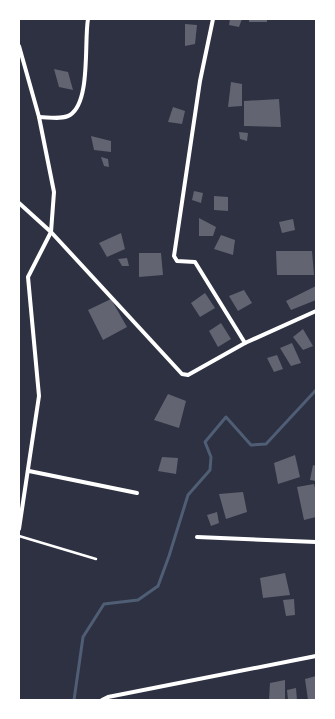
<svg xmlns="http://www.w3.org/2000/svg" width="335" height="719" viewBox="0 0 335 719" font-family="'Noto Sans',sans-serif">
  <rect width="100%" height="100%" fill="#2d3142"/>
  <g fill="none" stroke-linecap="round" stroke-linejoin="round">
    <polyline stroke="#4f5d75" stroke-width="3" points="74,700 83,637 104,604 138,600 158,586 169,556 188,495 210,470 211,457 205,442 226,417 251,445 266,444 316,390"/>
  </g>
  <g fill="#626471">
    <polygon points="230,19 242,19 239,27 229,25"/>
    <rect x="249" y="19" width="18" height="3"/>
    <polygon points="185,24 197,25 195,44 185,46"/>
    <polygon points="54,69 68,72 73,90 59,87"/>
    <polygon points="231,82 242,84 242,106 228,107"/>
    <polygon points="279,99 281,127 244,126 244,101"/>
    <polygon points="173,107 185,111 182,124 168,122"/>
    <polygon points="239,132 248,133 247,141 240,139"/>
    <polygon points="91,136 111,141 111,152 94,150"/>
    <polygon points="101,157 108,159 109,167 104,166"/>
    <polygon points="194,191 203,193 201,203 192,200"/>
    <polygon points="214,196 228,197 228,211 214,210"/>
    <polygon points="199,218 216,227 213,236 199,236"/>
    <polygon points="293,219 295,230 282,233 279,222"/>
    <polygon points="121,233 125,249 107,257 99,243"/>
    <polygon points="221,235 235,240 233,255 214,249"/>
    <polygon points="276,251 312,251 314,275 277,275"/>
    <polygon points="139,253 161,253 163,275 139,277"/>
    <polygon points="127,258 129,266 122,266 118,259"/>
    <polygon points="316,286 316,300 291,310 286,301"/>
    <polygon points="244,290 252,303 238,311 229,296"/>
    <polygon points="205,293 215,308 200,317 191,303"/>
    <polygon points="111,299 127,327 103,340 88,310"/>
    <polygon points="221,323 231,339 218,347 209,331"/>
    <polygon points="303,329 313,346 303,350 293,337"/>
    <polygon points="292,343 301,363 291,366 280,348"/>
    <polygon points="277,355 283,369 274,372 267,358"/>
    <polygon points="168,394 186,401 179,428 154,420"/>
    <polygon points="295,455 300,477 278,484 274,463"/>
    <polygon points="162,457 178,458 176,474 158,471"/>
    <polygon points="313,465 316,466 316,481 310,480"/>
    <polygon points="314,484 316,492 316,517 304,520 297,487"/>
    <polygon points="243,492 247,512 226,519 219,494"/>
    <polygon points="217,512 219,523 211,526 207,515"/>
    <polygon points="285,573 290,595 263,598 260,578"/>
    <polygon points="294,599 295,615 286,616 283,600"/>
    <polygon points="316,676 316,700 308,700 305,679"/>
    <polygon points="285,680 285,700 269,700 270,683"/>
    <polygon points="296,688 297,700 288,700 287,690"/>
  </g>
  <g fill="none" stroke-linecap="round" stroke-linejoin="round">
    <polyline stroke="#fff" stroke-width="2.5" points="19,536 96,559"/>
    <g stroke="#fff" stroke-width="4">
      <polyline points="213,19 200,81 174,256 177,261 195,262 245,343"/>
      <polyline points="19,46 39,117 54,192 51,232 182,374 188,375 245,343 316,311"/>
      <path d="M39 117C48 117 62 120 70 115 91 102 84 41 88 19"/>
      <polyline points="19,203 51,232 28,277 39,396 19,529"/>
      <polyline points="29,471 137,493"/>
      <polyline points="197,537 316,542"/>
      <polyline points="102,700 108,697 316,656"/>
    </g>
  </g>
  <rect width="335" height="719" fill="none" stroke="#ffffff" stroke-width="40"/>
</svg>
